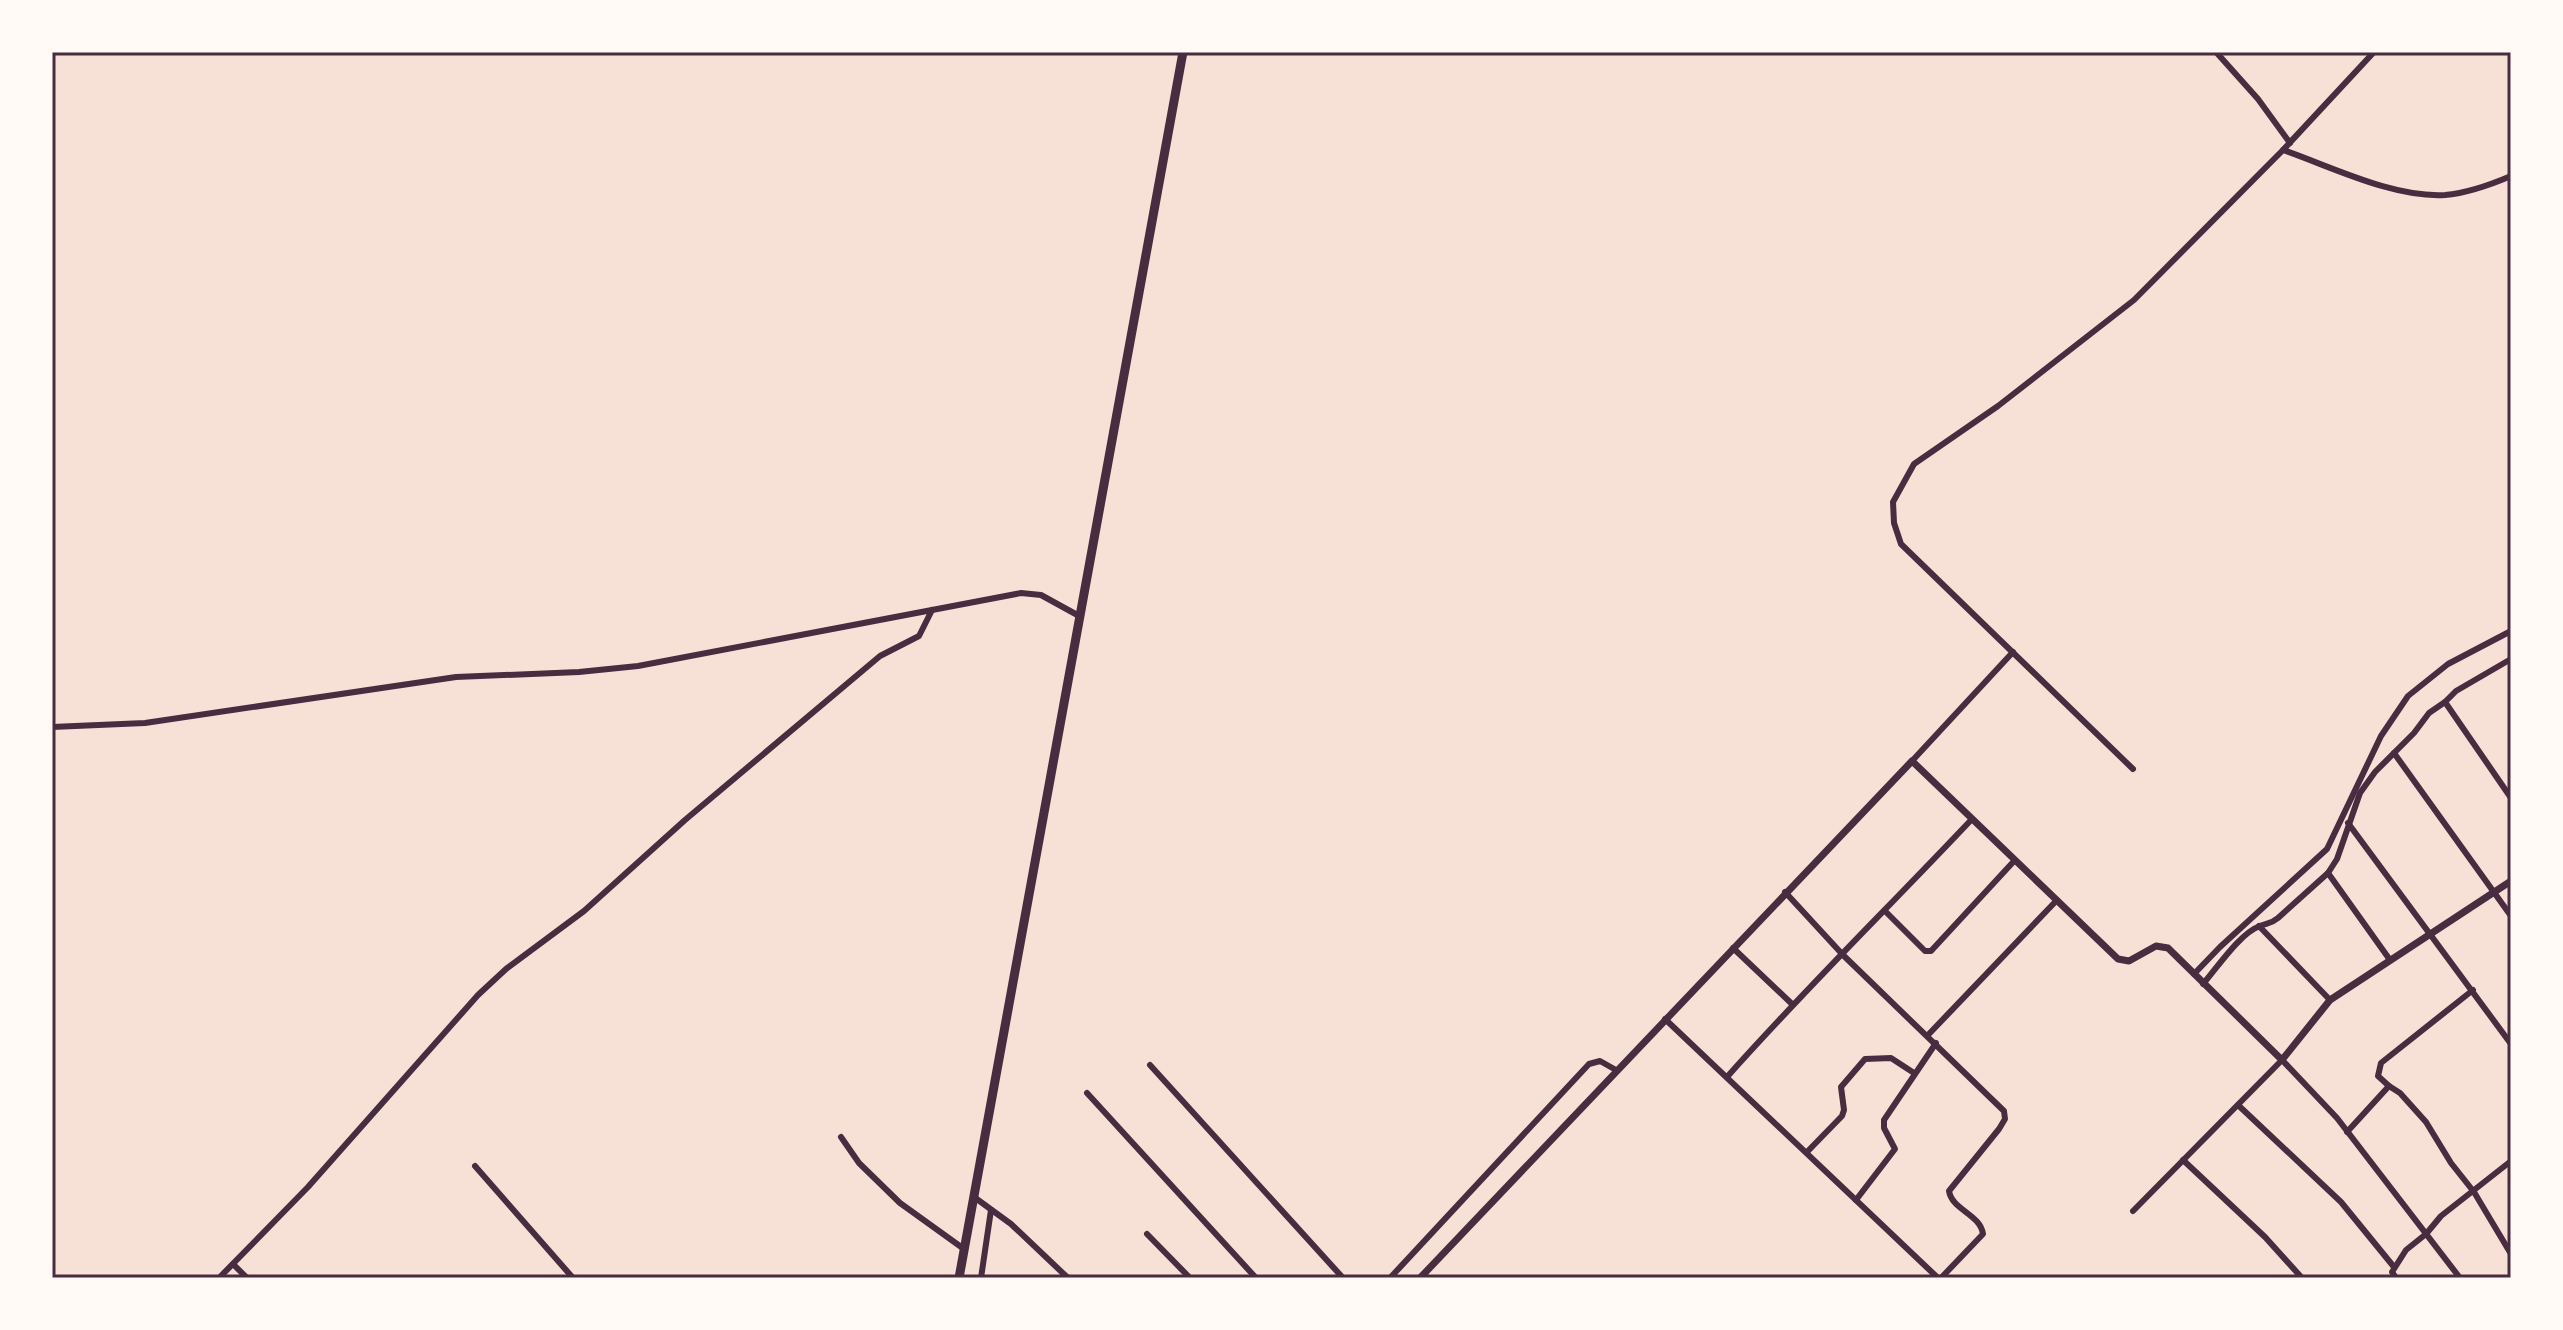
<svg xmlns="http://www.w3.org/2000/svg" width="2563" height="1330" viewBox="0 0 2563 1330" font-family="'Nunito Sans',sans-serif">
  <rect width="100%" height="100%" fill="#f7e1d7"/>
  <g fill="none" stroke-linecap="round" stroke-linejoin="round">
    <g stroke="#4a2c40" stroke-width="6">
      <polyline points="2216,52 2258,99 2290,143"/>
      <path d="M2283 150C2332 167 2393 198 2445 195 2468 193 2490 185 2511 176"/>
      <polyline points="2511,659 2456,691 2445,702 2511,798"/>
      <polyline points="52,727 145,723 456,677 579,672 638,666 1021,593 1041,595 1081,617"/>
      <polyline points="2394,753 2511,916"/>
      <polyline points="1912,761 2013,652"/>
      <polyline points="2133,769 1901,544 1894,523 1893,502 1914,464 1998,406 2134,300 2283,150 2374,52"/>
      <polyline points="2348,823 2511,1044"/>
      <polyline points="2328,873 2390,960"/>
      <path d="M1785 892 1843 955 2004 1111 2005 1119 1999 1129 1949 1191C1952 1210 1980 1214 1983 1234L1941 1278"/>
      <polyline points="1885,911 1925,951 1931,951 2015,860"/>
      <polyline points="2259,926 2330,1000"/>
      <polyline points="1733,948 1792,1004"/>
      <polyline points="2194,974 2220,947 2327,849 2381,736 2408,696 2448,664 2511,631"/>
      <path d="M2203 984C2217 968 2240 933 2260 926 2267 923 2271 924 2278 918L2328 873 2337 859 2360 793 2375 772 2414 733 2429 713 2445 702"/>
      <polyline points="1665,1019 1938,1278"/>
      <polyline points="1928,1035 2057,900"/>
      <polyline points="1150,1065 1343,1278"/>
      <path d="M1727 1077C1806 988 1891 905 1972 819"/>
      <polyline points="2389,1086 2400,1093 2426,1122 2451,1163 2474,1192 2511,1254"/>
      <polyline points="1087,1093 1256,1278"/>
      <polyline points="2238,1105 2341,1202 2394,1267"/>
      <polyline points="2347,1132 2389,1086 2378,1076 2381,1063 2473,990"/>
      <polyline points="841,1137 859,1163 900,1203 964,1249"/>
      <polyline points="1807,1152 1842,1116 1844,1110 1841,1087 1865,1059 1891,1058 1914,1073"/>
      <polyline points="2183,1160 2265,1237 2302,1278"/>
      <polyline points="475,1166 573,1278"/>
      <polyline points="974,1197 1011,1224 1068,1278"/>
      <polyline points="1856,1200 1895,1149 1884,1128 1884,1120 1936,1043"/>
      <polyline points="2133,1211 2282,1060 2337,1118 2460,1278"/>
      <polyline points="1147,1234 1190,1278"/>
      <polyline points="233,1264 247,1278"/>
      <polyline points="219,1278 308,1187 478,995 506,969 584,911 685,820 880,656 919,636 932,610"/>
      <polyline points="981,1278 991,1210"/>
      <polyline points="1390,1278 1589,1064 1600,1061 1616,1070"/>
      <polyline points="2396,1278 2392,1272 2406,1250 2426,1234 2441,1216 2511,1161"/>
    </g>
    <polyline stroke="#4a2c40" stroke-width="7" points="1420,1278 1912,761 2118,959 2129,961 2156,946 2168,948 2282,1060 2330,1000 2511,881"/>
    <polyline stroke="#4a2c40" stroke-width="9" points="959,1278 1183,52"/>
  </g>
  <rect width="2563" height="1330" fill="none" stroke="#fffaf5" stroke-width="108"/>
  <rect x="54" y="54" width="2455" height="1222" fill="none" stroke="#4a2c40" stroke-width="3"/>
</svg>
